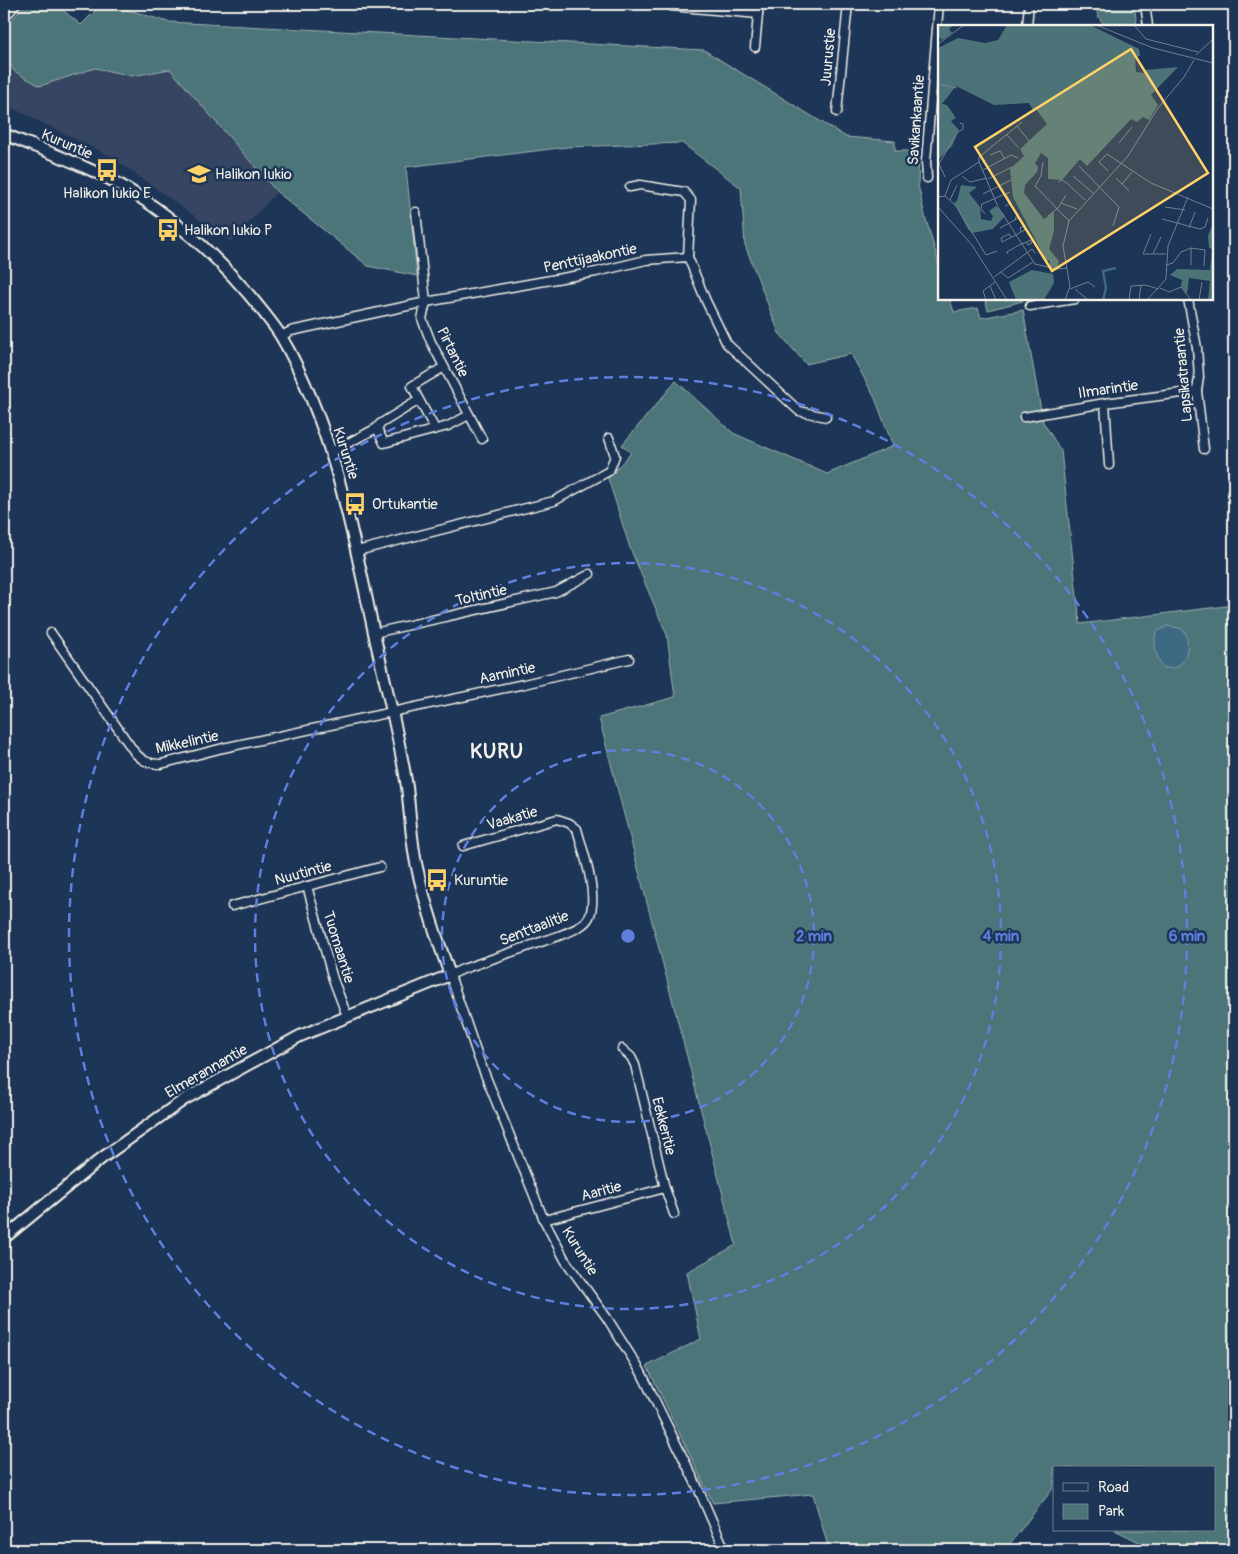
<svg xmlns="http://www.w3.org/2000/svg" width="1238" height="1554" viewBox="0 0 1238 1554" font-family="Pangolin,sans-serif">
  <rect width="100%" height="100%" fill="#1d3557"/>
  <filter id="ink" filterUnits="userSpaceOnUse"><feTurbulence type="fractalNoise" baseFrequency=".02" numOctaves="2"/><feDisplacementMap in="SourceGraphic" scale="10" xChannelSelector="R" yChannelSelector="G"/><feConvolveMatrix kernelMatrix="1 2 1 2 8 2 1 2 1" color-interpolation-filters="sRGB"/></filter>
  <g filter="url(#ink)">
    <polygon fill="#344562" points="4,52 14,71 40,86 95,68 132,76 170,69 277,192 231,242 110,156 4,104"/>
    <g fill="#4c7478" stroke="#a0b2b0">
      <polygon points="25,4 55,4 81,25 102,4 109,4 168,22 704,50 846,137 895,141 895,151 919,151 918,185 925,216 939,264 939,299 950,299 954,312 978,308 981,318 1023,310 1043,422 1061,451 1080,624 1234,605 1234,1550 1155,1550 1115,1530 1214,1530 1214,1468 1054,1468 1054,1487 1005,1550 829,1550 813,1494 713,1503 647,1366 701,1339 687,1272 736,1245 599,718 675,697 667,635 630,548 608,478 631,453 622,445 676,381 733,433 827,474 893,446 875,398 851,354 806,364 779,333 745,245 741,188 682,143 567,147 406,167 417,276 368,266 277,192 170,69 132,76 95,68 40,86 14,71 4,52 4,29"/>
      <polygon points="1095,4 1134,4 1137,26 1105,26 1098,16"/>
      <polygon points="985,299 1022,299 1023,301 988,310"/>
    </g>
    <path fill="#3e6983" stroke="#879fab" d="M1167 626C1171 627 1178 627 1182 629 1192 635 1190 676 1162 667 1156 657 1153 643 1156 632Z"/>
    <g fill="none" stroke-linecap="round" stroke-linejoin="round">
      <defs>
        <g id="minor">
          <polyline points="671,4 671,6 758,14"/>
          <polyline points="1145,4 1148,26"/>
          <polyline points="4,18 16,4"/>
          <polyline points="1027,26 1029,4"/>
          <polyline points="755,47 759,4"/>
          <polyline points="837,112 848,4"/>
          <polyline points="927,178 926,161 939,4"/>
          <polyline points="630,187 640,185 684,192 691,200 688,257"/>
          <polyline points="416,212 426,302 422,319 431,342 482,439"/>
          <polyline points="1188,299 1197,348 1199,377 1197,391 1204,449"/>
          <polyline points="1030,306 1075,299"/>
          <polyline points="281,336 291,331 426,302 596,272 646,260 688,257 706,301 727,344 799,411 826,417"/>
          <polyline points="419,400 435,429"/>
          <polyline points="1105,403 1109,465"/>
          <polyline points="1024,417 1105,403 1197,391"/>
          <polyline points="377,428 384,443 448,426 469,415"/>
          <polyline points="331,452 377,428 380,424 419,400 412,386 444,367"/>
          <polyline points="357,551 554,501 609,471 615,456 609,438"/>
          <path d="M51 633 135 753C143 761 149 764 161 764L223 748 524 684 629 659"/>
          <polyline points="374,633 556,592 590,574"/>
          <path d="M463 846 557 819 569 823 577 829C583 851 598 893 590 915 586 926 571 931 561 935L463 969 450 975 478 1057 544 1220 565 1260 607 1318 641 1372 697 1486 725 1550"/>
          <polyline points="307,886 333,979 347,1016"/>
          <polyline points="232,906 380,867"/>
          <polyline points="622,1049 631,1057 635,1065 665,1188 674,1214"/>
          <polyline points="544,1220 665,1188"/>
        </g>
        <path id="tertiary" d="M4 134C45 151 91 167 129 190 180 222 227 266 264 313 270 321 277 329 282 338 334 429 352 531 374 633 385 684 399 735 407 787 410 812 411 838 416 863 424 901 437 938 450 975L300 1036 185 1099 102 1158 4 1238"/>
      </defs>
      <use href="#minor" stroke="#f4f1e8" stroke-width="11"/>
      <use href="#tertiary" stroke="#f4f1e8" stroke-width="14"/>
      <use href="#minor" stroke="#1d3557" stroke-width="8"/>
      <use href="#tertiary" stroke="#1d3557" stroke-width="10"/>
    </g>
  </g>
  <g fill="none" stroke="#5e7fdd" stroke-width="2.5" stroke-dasharray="9 6">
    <circle cx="628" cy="936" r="186"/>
    <circle cx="628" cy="936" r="373"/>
    <circle cx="628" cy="936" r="559"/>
  </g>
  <defs>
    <symbol id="bus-bare" viewBox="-9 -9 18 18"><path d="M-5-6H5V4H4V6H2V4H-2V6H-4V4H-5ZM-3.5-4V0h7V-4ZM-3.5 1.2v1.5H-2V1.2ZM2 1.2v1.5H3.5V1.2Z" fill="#ffd166" stroke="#1d3557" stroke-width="2.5" paint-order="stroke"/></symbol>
    <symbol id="school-bare" viewBox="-9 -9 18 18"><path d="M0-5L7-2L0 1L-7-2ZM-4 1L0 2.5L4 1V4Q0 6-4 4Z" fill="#ffd166" stroke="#1d3557" stroke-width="2.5" paint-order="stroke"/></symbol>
  </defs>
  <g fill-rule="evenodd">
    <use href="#bus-bare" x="91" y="154" width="32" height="32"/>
    <use href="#school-bare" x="183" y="158" width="32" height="32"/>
    <use href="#bus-bare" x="152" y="214" width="32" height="32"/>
    <use href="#bus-bare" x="339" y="488" width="32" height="32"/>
    <use href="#bus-bare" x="421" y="864" width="32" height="32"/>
  </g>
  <g text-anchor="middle" stroke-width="5" stroke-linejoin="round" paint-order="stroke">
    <g font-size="15" fill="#f4f1e8" stroke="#1d3557">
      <text transform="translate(828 57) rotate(-85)" y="5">Juurustie</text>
      <text transform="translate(916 120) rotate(-86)" y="5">Savikankaantie</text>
      <text transform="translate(67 144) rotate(23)" y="5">Kuruntie</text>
      <text transform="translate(590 258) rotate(-12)" y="5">Penttijaakontie</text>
      <text transform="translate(453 352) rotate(64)" y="5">Pirtantie</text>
      <text transform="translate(1183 375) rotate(-95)" y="5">Lapsikatraantie</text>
      <text transform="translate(1108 389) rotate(-8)" y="5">Ilmarintie</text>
      <text transform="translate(346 453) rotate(72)" y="5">Kuruntie</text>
      <text transform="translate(481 595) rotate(-13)" y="5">Toltintie</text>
      <text transform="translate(507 673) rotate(-12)" y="5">Aamintie</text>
      <text transform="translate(187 742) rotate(-12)" y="5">Mikkelintie</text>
      <text transform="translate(512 818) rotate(-16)" y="5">Vaakatie</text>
      <text transform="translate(303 873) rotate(-15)" y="5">Nuutintie</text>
      <text transform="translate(534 928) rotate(-21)" y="5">Senttaalitie</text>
      <text transform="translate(339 947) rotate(73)" y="5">Tuomaantie</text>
      <text transform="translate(206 1071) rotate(-30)" y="5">Elmerannantie</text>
      <text transform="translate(664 1126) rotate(76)" y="5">Eekkeritie</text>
      <text transform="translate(601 1191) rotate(-15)" y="5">Aaritie</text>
      <text transform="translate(580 1251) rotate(58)" y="5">Kuruntie</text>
    </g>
    <g font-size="15" fill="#f4f1e8" stroke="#1d3557" text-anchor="start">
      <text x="215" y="179">Halikon lukio</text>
      <text x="107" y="198" text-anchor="middle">Halikon lukio E</text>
      <text x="184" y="235">Halikon lukio P</text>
      <text x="372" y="509">Ortukantie</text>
      <text x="454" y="885">Kuruntie</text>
    </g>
    <g font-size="20" font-weight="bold" letter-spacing="1" fill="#f4f1e8" stroke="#1d3557">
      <text x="497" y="758">KURU</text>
    </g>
  </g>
  <g transform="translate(938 25)">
    <rect width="275" height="275" fill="#1d3557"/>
    <path d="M0 0H15L11 4 14 8 4 15 0 11ZM69 0H152L201 24 202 31 197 32 198 47 208 48V45L240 42 213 70 220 80 211 95 205 92 199 97 193 94 149 141 142 134 124 155 110 154V133L103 128 97 138 100 142 99 147 87 160 86 168 106 194 116 187V206L111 224 121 236 119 244 111 243 112 236 108 235 75 172 72 144 86 131 82 124 109 99 98 84 95 85 91 78 56 80 18 61 4 79 9 80 18 93 13 96 21 105 14 121 0 135V23L20 13 47 18 60 15ZM23 160 39 162 31 168 42 182 43 194 53 196 55 191 51 186 58 181 67 191 55 204 34 208 30 204 16 178 19 176ZM275 198V269L274 275H270L272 256 251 253 249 269 243 261 244 255 232 250 239 244 272 245 274 224 271 223 270 211ZM94 245 115 249 116 258 106 275H78L71 257Z" fill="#4c7478"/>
    <path fill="none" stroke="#3e6983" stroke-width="2.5" d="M165 275 168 263 165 246 178 243"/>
    <path fill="none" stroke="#738091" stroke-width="1" d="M158 0 215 23 275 38M196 0 208 14 260 27M0 19 26 0M258 30 275 14M0 59 19 63M79 101 92 117M68 109 81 123M181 118 194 102M52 130 62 126 67 134M41 137 60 182 97 239 118 244 129 243M41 137V132L84 97M105 137 103 151 97 161 131 196M141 141 181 182 175 201M45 145 73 130 80 133M170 146 161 137 169 129 213 158 275 184M24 151 32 157 49 153M135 151 155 168M7 152 1 139 19 108 25 104V99L22 98M178 153 191 166M50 154 74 142M120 157 124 155 130 159 147 175M184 159 194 147M45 169 73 155M7 171 18 181 48 230 59 226M0 172 7 171 13 155 41 137M12 175 19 160M123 178 139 184M67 181 73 178 68 169M0 182 34 220 69 275M227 182 247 185M47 189 43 184 44 179 72 167M110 191 120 183 128 170M224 194 262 204 267 202 270 193M62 203 77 195 79 189 80 193 77 195M251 203 257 187M213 209 205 229H228M73 212 71 209 63 213 64 217 78 210 83 207 82 203 85 201 87 205 83 207M70 229 69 227 83 219 89 217 92 215 94 218 90 220 89 217M215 229 223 212M228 240 235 238 243 227 253 223 267 225 266 241M253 240V223M63 247 70 253 95 237M56 252 94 224 97 228M52 261 58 275M222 263 231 267 243 262 253 275M132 264 150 257 157 262M137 264 150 275M48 275 45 266 57 257M127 275 132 261 125 221 131 196 190 131 220 83 246 52 256 35M191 275 193 261 207 260 221 264M201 275 203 260M209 275 228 254 230 221 250 172M261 275 264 257"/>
    <path fill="#ffd166" fill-opacity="0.15" stroke="#ffd166" stroke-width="2.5" d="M193 24 270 148 114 246 37 122Z"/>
    <rect width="275" height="275" fill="none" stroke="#f4f1e8" stroke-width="2.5"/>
  </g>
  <circle cx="628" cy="936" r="8" fill="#5e7fdd" stroke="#1d3557" stroke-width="2.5"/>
  <g font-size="15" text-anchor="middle" font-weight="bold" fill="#5e7fdd" stroke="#1d3557" stroke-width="5" stroke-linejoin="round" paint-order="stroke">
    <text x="814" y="941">2 min</text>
    <text x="1001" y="941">4 min</text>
    <text x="1187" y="941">6 min</text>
  </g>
  <rect width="1238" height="1554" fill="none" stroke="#1d3557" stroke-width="20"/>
  <rect x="10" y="10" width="1218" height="1534" fill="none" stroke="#f4f1e8" stroke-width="2" filter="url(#ink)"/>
  <rect x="1053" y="1466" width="162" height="65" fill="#1d3557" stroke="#738091"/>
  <rect x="1063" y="1483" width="25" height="8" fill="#1d3557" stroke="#738091"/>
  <text x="1098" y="1492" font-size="15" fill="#f4f1e8">Road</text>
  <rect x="1063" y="1504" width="25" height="15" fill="#4c7478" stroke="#738091"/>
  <text x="1098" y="1516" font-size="15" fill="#f4f1e8">Park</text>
</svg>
